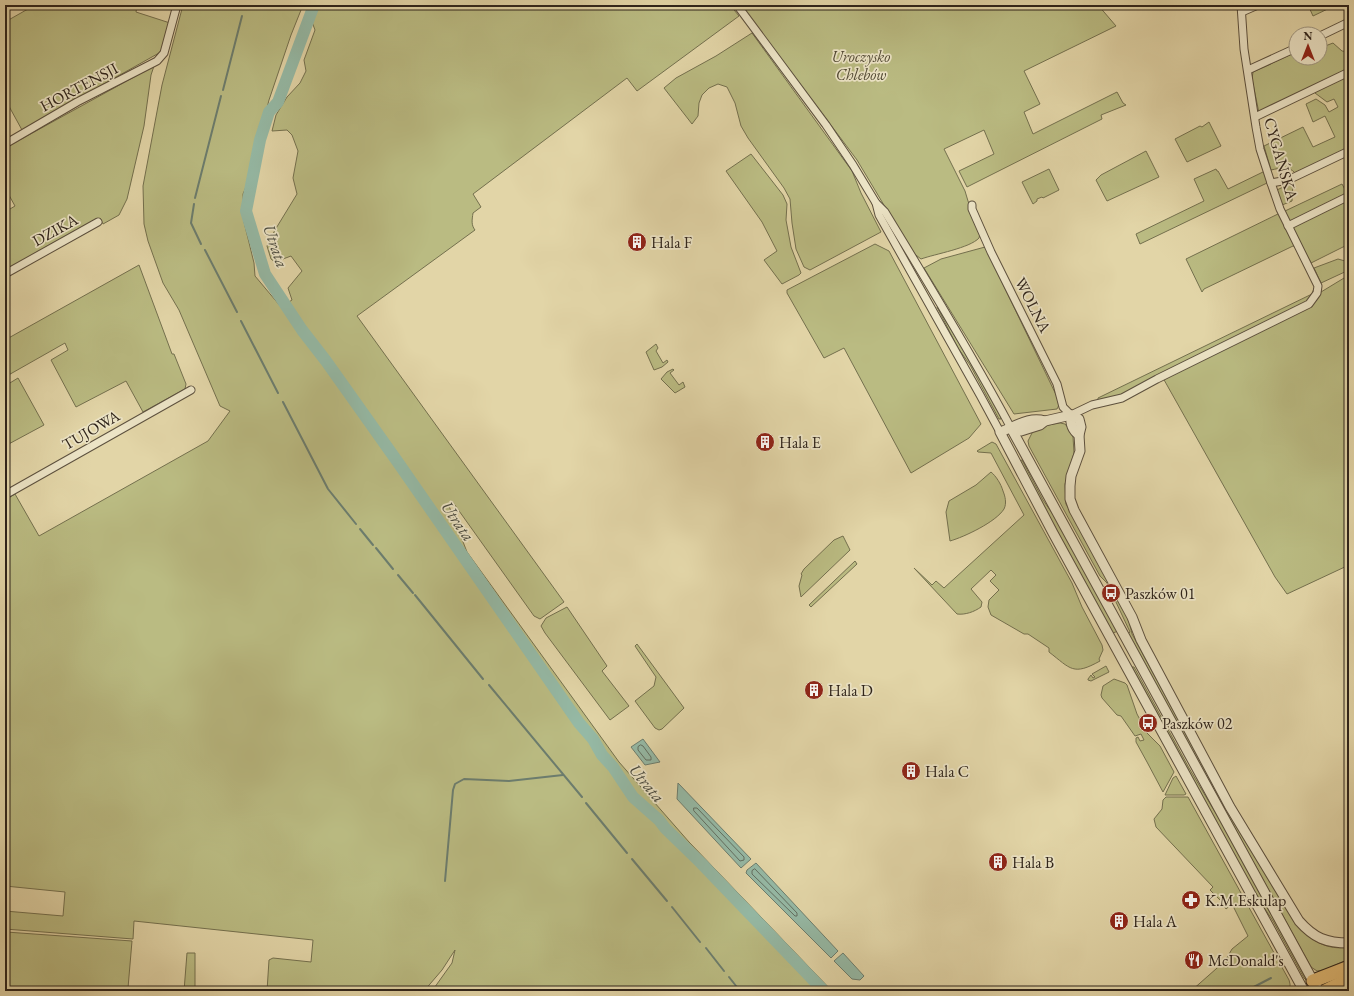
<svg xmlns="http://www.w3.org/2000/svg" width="1354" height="996" viewBox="0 0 1354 996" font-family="'EB Garamond',serif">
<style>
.green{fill:#babb82;stroke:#74704e}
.water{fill:#95b9a5;stroke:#6c7d6e}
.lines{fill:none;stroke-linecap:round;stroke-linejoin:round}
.shore{stroke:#626e60;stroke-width:1}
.stream{stroke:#6c7d6e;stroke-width:2}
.river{stroke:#95b9a5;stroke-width:12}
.minor-casing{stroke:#5c503e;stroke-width:9}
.tertiary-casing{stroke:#5c503e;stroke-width:11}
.secondary-casing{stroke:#2f241b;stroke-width:12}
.motorway-casing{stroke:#2f241b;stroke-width:15}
.minor{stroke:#ece4c6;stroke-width:7}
.tertiary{stroke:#ece4c6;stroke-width:9}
.secondary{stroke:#ece4c6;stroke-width:10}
.motorway{stroke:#e1ba74;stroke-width:13}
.labels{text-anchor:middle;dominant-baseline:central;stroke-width:3.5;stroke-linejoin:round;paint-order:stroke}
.park-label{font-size:16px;font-style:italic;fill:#524a35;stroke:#ece4c6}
.street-label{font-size:16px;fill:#2f241b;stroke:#ece4c6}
.poi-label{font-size:16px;fill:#2f241b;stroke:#ece4c6;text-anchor:start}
.water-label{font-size:17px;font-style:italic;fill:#48493e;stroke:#ece4c6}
</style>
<rect width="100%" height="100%" fill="#e2d5a7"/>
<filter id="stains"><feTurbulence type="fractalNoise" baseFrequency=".005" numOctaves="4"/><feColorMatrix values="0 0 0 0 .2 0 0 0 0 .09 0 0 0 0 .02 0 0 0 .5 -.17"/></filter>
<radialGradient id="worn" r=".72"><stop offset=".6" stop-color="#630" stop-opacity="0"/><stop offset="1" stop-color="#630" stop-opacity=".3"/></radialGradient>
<g class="green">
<path d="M35,5h102l-1,7 34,11 -5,22 -6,8 -137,77 -17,-31v-77z"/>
<path d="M183,5h120l-12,30 -22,65 -21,82 -5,12 1,28 10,41 1,13 26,31 11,-7 -4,-12 14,-17 -11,-15 -16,6 -4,-3 -4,-13 8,-16 22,-36 -4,-16 5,-27 -6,-16 -5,-5 -15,1 4,-16 11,-18 13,-14 6,-12 -2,-11 11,-30 -3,-8 8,-17h410l9,11 -102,75 -10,-13 -154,116 8,13 -8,6c-1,7 -2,12 2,17l-118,86 207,286 -24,17 -6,-3 -82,-115 -2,1 -1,4 18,46 152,210 70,80 143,149h-400l20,-28 3,-13 -13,20 -18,21h-157l2,-31 4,-2 38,4 2,-22 -179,-19 -1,18 -128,-10v-18l58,5 2,-24 -60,-6v-386l10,-6 24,42 169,-95 22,-30 -10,-5 -41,-96 -16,-27 -15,-42 -4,-17 -1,-38 19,-101z"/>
<path d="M741,5h357l18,21 -92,45 16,33 -16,8 9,22 84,-42 6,11 3,2 -25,10 1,4 -135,68 -8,-16 35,-17 -10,-24 -40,19 21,42 3,10 8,21 4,12 -1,4c-9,10 -44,16 -58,21l-9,-7 -55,-92z"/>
<path d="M1308,5h28l-23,11z"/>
<path d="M752,33l100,138 9,22 20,39 -71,38 -6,-3 -8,-18 -4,-26 -2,-24 -6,-11 -36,-50 -7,-12 -6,-23 -8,-16 -9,-3 -9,4 -7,7 -3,8 -1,13 -6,8 -28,-36 12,-10 40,-22z"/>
<path d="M1333,43l9,8 7,1v18l-90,43 -7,-34 1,-7 43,-20v6h24v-10z"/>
<path d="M154,66l-3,9 -7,51 -17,73 -8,16 -16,9 -3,-6 -95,52v-58l10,-6 -10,-18v-40z"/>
<path d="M1349,74v74l-54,25c-7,-8 -14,-5 -24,-3l-7,-24 39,-19 10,20 22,-10 -10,-21 -12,6 -7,-18 10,-5 9,6 4,7 9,-5 -4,-8 -7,3 -12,-9 1,-3z"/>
<path d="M1209,122l12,24 -34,16 -12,-23 25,-13 2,1z"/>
<path d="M1146,151l13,26 -52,24 -11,-21 5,-5z"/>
<path d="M751,154l32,41 4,9 -1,16 5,27 10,26 -2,2 -17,9 -18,-24 13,-9 -15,-29 -36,-51z"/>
<path d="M1049,169l10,21 -16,8 -1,-1 -5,2v2l-4,3 -11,-22z"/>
<path d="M1216,169l1,2h1l10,18 37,-18 2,12 -127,61 -4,-10 68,-33 -10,-22z"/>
<path d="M1293,182l-1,19 -10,4 -5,-15z"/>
<path d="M1342,184l6,11 -58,28 -5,-12z"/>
<path d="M1349,198v52l-2,1 -2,-5 -34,17 -18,-35 1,-2z"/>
<path d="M1280,213l16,34 -3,-1 -89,43 -2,3 -16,-33z"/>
<path d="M875,244l14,7 92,173 -12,14 -58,35 -67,-125 -20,10 -37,-65v-3z"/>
<path d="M985,247l75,156 -3,6 -43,5 -90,-146 17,-9z"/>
<path d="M1338,259l7,2 4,9 -28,13 -7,-15z"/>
<path d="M139,265l33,89h2l12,30 -1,5 -42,23 -17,-31 -50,26 -25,-47 17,-10 -3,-7 -60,34v-37z"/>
<path d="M1349,275v290l-62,29 -12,-17 -112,-199 147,-71 11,-15z"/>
<path d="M1314,288l1,3 -7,11 -175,88 -21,8 -14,2v-2l214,-104z"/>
<path d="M937,307l38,61 25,46 1,5h-2l-29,-54 -12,-17z"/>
<path d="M656,344l2,4 -2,3 7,12 4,-3 1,2 -6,5 -8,3 -8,-18z"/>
<path d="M673,369l1,1 -4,3 9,12 4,-3 2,5 -10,6 -14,-14 6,-7z"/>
<path d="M18,378l26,47 -39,21v-60z"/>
<path d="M1060,423l5,1 4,5 4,8 1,16 -9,31 1,20 57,103 6,14 3,13 92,170 72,119c13,17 31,28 53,24v12l-25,11 -7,1 -6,-4 -183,-333 2,-2 -23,-49 -7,-7 -71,-130 -1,-5 5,-10 11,-5z"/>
<path d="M992,442l4,2 76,139 10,24 20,38 1,5 -4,9 1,2c-27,15 -29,8 -51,-9v-4l-21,-14h-4l-33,-19 -3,-8 1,-7 10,-10 -9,-9 6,-6 -5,-5 -20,19 11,13 -1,5c-7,5 -16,8 -24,7l-43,-46 18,17 4,-4 8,7 80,-73 -33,-62 -13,-1 -1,-1z"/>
<path d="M1022,460l21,40 18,26 57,105 -5,2 -94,-172z"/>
<path d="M991,472c5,4 10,12 12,19 2,5 4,12 1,18 -8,13 -40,28 -54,32l-4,-29 3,-11 27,-16z"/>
<path d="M843,536l7,14 -49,47 -2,-11 3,-11 -1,-1 3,-5 30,-29z"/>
<path d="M855,561l2,3 -46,43 -2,-2z"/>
<path d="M567,607l40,59 -5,5 27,35 -19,14 -65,-87 -4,-7 5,-8z"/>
<path d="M637,644l47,64 -22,21 -3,1 -4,-2 -20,-27 19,-15 2,-9 -21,-31z"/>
<path d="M1106,666l3,6 -18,9 -3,-1v-1l3,-4 2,3 2,-1 -3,-3z"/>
<path d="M1132,667h2l55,101 23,39 15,24 80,150 -3,-3 -31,-57 -16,-24z"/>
<path d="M1114,679l11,4 2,2 10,29 8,15 2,4 13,13 14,26 -11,20 -16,-30 -11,-20v-4l2,-1 2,4 4,-1 -3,-6 -6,2 -14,-20 -4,-1 -15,-17 -1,-3 2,-9z"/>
<path d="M1176,776l10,18 -2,1h-19l8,-17z"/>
<path d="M1166,797h22l101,183 1,4v7h-99l34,-30 7,-12 16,-13 -16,-32 -6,5 -4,-7 -12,-12 3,-3 -57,-60 -2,-8 8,-10 1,-9z"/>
<path d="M6,932l126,9 -4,47 34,3h-157z"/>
<path d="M187,953h8v38h-11z"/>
</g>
<g class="water">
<path d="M643,739l17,23 -15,3 -14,-18z"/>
<path d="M678,783l73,76 -10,9 -64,-69z"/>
<path d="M756,863l82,88 -7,7 -85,-85 1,-3z"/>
<path d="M843,953l21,23 -4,4 -8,-1 -18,-18z"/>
</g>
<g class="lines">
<g class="shore">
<path d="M641,745l2,1 8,11v3h-5l-8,-10v-3z"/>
<path d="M694,808h3l47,49v3l-4,1 -46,-50z"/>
<path d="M755,869l42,44v3h-2l-43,-42v-3z"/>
</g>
<g class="stream">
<path d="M245,7v-2"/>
<path d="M223,90l19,-74"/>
<path d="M195,198l26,-102"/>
<path d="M194,204l-3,19 10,21"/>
<path d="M205,250l32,62"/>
<path d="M241,321l37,72"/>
<path d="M283,402l45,87 28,35"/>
<path d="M360,529l13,16"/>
<path d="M376,548l17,21"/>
<path d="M398,575l15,18"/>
<path d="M415,595l68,84"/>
<path d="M489,685l93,112"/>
<path d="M586,803l41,50"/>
<path d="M632,859l35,42"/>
<path d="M445,881l8,-91 2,-6 9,-5 45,2 54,-6"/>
<path d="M672,907l28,35"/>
<path d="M706,948l18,23"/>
<path d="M729,977l11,14"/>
<path d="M1246,991l25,-13"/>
</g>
<path class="river" d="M314,5l-36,97 -9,10 -9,28 -14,71 19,63 37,56 24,31 71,100 182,262 14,16 9,16 11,12 20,30 26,23 6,8 36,35 123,128"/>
<g class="minor-casing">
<g id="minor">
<path d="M737,5l89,120 27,40 23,38 9,9c44,72 87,143 126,216"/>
<path d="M1242,12l16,-7"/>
<path d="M1320,36l29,-14"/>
<path d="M1248,70l48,-22"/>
<path d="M1255,117l94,-45"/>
<path d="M5,144l72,-42 80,-41 7,-8 13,-48"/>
<path d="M1271,183l17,-3 61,-29"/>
<path d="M876,203l3,12 101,180 20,37"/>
<path d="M972,205v4l19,43 66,132 6,23 8,8 21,-10 30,-7 35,-19 152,-75 8,-11 1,-7 -38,-77 -9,-26 -11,-34 -4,-22 -12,-78 -3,-44"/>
<path d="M1288,226l61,-30"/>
<path d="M5,274l93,-52"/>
<path d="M5,495l186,-105"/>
</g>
</g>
<g class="tertiary-casing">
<g id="tertiary">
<path d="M1071,415c-1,8 1,15 8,20"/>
<path d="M1045,421c-17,-5 -30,6 -45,11l53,101 251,458"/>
<path d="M1011,428l10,3 19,-6 5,-4 26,-6 8,4 2,8 -2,8 1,16 -9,25 -1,10v13l4,11 58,107 9,23 89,167 69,114c15,17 27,22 50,22"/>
<path d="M1011,428l302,553"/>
</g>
</g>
<g class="secondary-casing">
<path id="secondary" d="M1313,981l5,10"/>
</g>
<g class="motorway-casing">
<g id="motorway">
<path d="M1313,981l36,-14"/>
<path d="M1325,991l24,-12"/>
</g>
</g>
<use href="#minor" class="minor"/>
<use href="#tertiary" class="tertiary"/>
<use href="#secondary" class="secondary"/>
<use href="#motorway" class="motorway"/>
</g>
<defs>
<g id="building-disc" transform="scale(1)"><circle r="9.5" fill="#8f2418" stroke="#ece4c6"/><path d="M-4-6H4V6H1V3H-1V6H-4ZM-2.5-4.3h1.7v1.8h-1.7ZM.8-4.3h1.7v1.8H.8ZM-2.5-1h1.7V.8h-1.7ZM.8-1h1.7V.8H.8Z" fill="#fff"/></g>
<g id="bus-disc" transform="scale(1)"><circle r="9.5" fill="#8f2418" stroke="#ece4c6"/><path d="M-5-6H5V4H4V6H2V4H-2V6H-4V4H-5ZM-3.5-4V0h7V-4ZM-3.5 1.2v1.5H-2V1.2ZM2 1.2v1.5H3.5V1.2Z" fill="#fff"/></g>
<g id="pharmacy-disc" transform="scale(1)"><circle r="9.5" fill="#8f2418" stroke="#ece4c6"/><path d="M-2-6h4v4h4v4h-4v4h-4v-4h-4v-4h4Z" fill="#fff"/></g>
<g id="restaurant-disc" transform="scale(1)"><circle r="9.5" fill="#8f2418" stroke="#ece4c6"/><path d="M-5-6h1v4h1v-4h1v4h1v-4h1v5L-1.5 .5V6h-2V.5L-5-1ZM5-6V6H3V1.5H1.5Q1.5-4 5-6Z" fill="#fff"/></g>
</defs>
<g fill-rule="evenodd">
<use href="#building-disc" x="637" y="242"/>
<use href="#building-disc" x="765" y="442"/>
<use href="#bus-disc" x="1111" y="593"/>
<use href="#building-disc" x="814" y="690"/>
<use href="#bus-disc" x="1148" y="723"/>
<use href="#building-disc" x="911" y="771"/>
<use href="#building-disc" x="998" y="862"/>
<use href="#pharmacy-disc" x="1191" y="900"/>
<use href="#building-disc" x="1119" y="921"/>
<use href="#restaurant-disc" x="1194" y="960"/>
</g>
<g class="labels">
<g class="park-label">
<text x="861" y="56">Uroczysko<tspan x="861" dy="18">Chlebów</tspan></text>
</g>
<g class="street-label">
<text transform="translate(79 87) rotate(-28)">HORTENSJI</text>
<text transform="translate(1281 159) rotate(74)">CYGAŃSKA</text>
<text transform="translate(55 230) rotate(-29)">DZIKA</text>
<text transform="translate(1033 305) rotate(63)">WOLNA</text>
<text transform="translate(91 430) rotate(-30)">TUJOWA</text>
</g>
<g class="poi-label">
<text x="651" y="242">Hala F</text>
<text x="779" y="442">Hala E</text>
<text x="1125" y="593">Paszków 01</text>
<text x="828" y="690">Hala D</text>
<text x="1162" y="723">Paszków 02</text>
<text x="925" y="771">Hala C</text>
<text x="1012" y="862">Hala B</text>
<text x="1205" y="900">K.M.Eskulap</text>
<text x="1133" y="921">Hala A</text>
<text x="1208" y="960">McDonald's</text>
</g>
<g class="water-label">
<text transform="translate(276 246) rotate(71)">Utrata</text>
<text transform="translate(458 521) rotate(55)">Utrata</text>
<text transform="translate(647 783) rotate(50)">Utrata</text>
</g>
</g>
<rect width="1354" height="996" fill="none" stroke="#e2d5a7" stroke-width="20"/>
<rect x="6" y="6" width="1342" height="984" fill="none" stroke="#2f241b" stroke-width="2"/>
<rect x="10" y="10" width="1334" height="976" fill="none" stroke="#2f241b"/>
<g transform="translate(1308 46)"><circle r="19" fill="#ece4c6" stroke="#a09782"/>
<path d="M0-3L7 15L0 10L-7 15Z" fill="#8f2418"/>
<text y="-6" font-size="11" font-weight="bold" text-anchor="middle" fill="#2f241b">N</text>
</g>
<rect width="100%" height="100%" filter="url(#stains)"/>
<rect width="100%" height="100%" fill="url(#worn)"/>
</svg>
